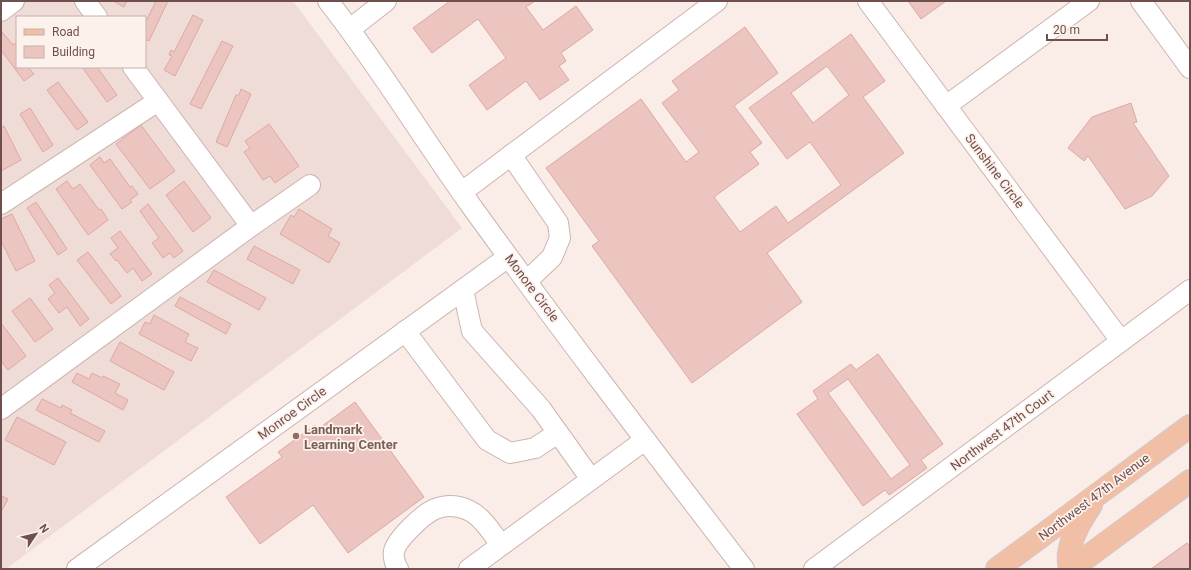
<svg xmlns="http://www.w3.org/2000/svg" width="1191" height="570" viewBox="0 0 1191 570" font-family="Roboto,sans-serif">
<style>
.residential{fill:#f0dcd6;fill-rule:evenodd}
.building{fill:#ecc5c1;stroke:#dda8a3;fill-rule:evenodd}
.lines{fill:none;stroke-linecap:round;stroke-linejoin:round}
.minor-casing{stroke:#ccb4b1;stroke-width:22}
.major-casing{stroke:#d4caca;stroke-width:24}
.minor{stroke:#fff;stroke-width:20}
.major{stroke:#f1bea6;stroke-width:22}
.education-dot{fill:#8d6e63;stroke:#fdf1ec;stroke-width:1.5}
.labels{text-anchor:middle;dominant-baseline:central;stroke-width:3.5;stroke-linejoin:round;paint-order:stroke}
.street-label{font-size:13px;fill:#70504e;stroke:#fdf1ec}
.education-label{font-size:13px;font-weight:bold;fill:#785e54;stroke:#fdf1ec;text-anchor:start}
</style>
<rect width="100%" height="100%" fill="#faece6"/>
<path class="residential" d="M1,1h292l169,227 -456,341h-5zM17,17h128v50h-128z"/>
<g class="building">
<path d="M113,1h14l-3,6z"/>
<path d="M156,1h12l-19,40 -4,-2v-16z"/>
<path d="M450,1h85l-9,6 17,23 33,-24 17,24 -32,23 5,8 -7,5 10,14 -29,20 -14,-19 -39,29 -18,-25 37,-27 -28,-39 -46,34 -19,-25z"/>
<path d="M908,1h38l-25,18z"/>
<path d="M193,15l10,5 -28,56 -11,-6 8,-14 -3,-1 2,-5 3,2z"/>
<path d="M745,27l33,46 -44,33 28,37 -12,9 9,12 -45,33 26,35 36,-26 12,17 53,-38 -31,-43 -23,17 -38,-51 102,-74 34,47 -22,16 41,56 -137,100 35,49 -110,81 -100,-137 7,-5 -53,-73 95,-69 45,63 13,-10 -37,-49 17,-13 -7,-9zM827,66l22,29 -36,28 -22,-30z"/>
<path d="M1,32h1l11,13 3,-2 1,2v22h11l6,7 -10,7 -23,-31z"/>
<path d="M222,41l11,5 -32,63 -11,-5z"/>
<path d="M82,67h15l20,28 -10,7z"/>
<path d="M58,82l30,40 -11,8 -30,-40z"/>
<path d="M241,89l10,5 -24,53 -11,-5 20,-47h3z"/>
<path d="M1131,103l6,19 -4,1 36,53 -17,20 -27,13 -37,-53 -4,5 -16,-13 24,-31z"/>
<path d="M30,108l23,37 -10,7 -23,-38z"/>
<path d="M269,124l30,42 -24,17 -5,-7 -7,4 -19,-28 6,-4 -5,-7z"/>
<path d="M141,125l34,46 -25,18 -34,-45z"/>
<path d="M4,126l17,34 -20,11v-43z"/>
<path d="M100,157l4,6 6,-4 20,28 2,-1 6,8 -8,6 2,2 -10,7 -32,-44z"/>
<path d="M67,181l6,8 7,-5 19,26 2,-1 7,11 -20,15 -32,-46z"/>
<path d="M184,181l27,37 -18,14 -27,-37z"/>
<path d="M36,202l31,47 -9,6 -31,-47z"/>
<path d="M148,204l35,47 -9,7 -4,-5 -7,5 -11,-15 7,-5 -19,-27z"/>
<path d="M299,209l33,20 -4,7 12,7 -11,20 -49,-29 11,-19 3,2z"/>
<path d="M12,214l23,47 -19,10 -15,-30v-22z"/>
<path d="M120,231l32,43 -10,7 -9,-13 -6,5 -10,-13 -1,1 -6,-7 8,-6 -7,-10z"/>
<path d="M254,246l46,24 -7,14 -46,-25z"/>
<path d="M88,252l33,44 -10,8 -34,-44z"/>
<path d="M214,270l52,28 -7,12 -52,-28z"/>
<path d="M58,278l31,41 -9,7 -13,-19 -8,6 -11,-14 7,-6 -6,-8z"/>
<path d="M180,297l51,27 -5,10 -51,-28z"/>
<path d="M30,298l23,31 -18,13 -23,-31z"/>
<path d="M154,315l35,19 -4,8 13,6 -7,13 -52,-27 6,-12 5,2z"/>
<path d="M1,323l25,33 -18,14 -7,-9z"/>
<path d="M120,342l54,30 -10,18 -54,-29z"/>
<path d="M878,354l65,90 -22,16 6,8 -38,27 -4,-5 -22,16 -66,-92 21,-15 -5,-8 38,-27 5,6zM848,379l62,86 -19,14 -63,-86z"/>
<path d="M77,373l12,6 3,-6 10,5 1,-2 17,8 -5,9 13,7 -5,10 -51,-28z"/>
<path d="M42,399l19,9 1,-3 10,5 -2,3 35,18 -6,11 -63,-32z"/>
<path d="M355,402l69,95 -76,56 -35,-48 -53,39 -34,-47 56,-40 -4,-5 37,-27 3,4z"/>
<path d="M17,417l49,25 -12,23 -49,-25z"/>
<path d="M1,496l7,3 -7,13z"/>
<path d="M1187,543l2,2 1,-1v25h-39z"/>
</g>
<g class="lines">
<g class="minor-casing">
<g id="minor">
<path d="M85,1l12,16"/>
<path d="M328,1c52,66 95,138 144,206 88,122 180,242 272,362"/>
<path d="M868,1l253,340"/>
<path d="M1141,1l49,67"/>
<path d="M1,11l13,-10"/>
<path d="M350,29l36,-28"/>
<path d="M133,67l118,159"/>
<path d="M946,106l143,-105"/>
<path d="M511,155l47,68 2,15 -8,19 -25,24"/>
<path d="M462,192l255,-191"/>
<path d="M1,204l157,-103"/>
<path d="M463,290l9,41 69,78 50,70"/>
<path d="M405,331l82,109 23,13 25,-5 23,-15"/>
<path d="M1,409l250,-183 59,-41"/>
<path d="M77,569l431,-312"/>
<path d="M398,569c-3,-4 -5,-13 -4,-18 3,-12 29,-37 41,-42 10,-4 22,-4 33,1 14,6 24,23 33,35"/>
<path d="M469,569l176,-129"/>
<path d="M814,569l376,-279"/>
</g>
</g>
<g class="major-casing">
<g id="major">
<path d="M997,569l193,-143"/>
<path d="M1070,569c-1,-5 -2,-11 -1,-16 3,-18 12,-33 22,-48"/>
<path d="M1071,569l119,-88"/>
</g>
</g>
<use href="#minor" class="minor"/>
<use href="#major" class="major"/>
</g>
<circle class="education-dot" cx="296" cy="436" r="4"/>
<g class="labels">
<g class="street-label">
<text transform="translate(995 171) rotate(53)">Sunshine Circle</text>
<text transform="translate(532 288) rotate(53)">Monore Circle</text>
<text transform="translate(292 413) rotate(-36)">Monroe Circle</text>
<text transform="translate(1002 430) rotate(-37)">Northwest 47th Court</text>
<text transform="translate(1094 497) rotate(-37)">Northwest 47th Avenue</text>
</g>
<g class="education-label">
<text x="304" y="429">Landmark<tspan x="304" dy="15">Learning Center</tspan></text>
</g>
</g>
<rect width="1191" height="570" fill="none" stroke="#70504e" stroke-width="4"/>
<rect x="16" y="16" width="130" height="52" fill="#fdf1ec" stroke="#c5b1ad"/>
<rect x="24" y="29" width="20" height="6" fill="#f1bea6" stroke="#c5b1ad"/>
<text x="52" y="36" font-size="12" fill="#70504e">Road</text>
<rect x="24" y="46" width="20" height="12" fill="#ecc5c1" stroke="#c5b1ad"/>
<text x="52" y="56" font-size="12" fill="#70504e">Building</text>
<g transform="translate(36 534) rotate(55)" stroke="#fdf1ec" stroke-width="3" paint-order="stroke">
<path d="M0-3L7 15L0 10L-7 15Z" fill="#70504e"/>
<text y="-6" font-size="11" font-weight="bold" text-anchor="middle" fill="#70504e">N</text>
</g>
<path d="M1047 34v6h60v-6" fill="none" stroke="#70504e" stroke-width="2"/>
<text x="1053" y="34" font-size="12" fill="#70504e" stroke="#fdf1ec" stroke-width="3" paint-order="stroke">20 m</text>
</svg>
